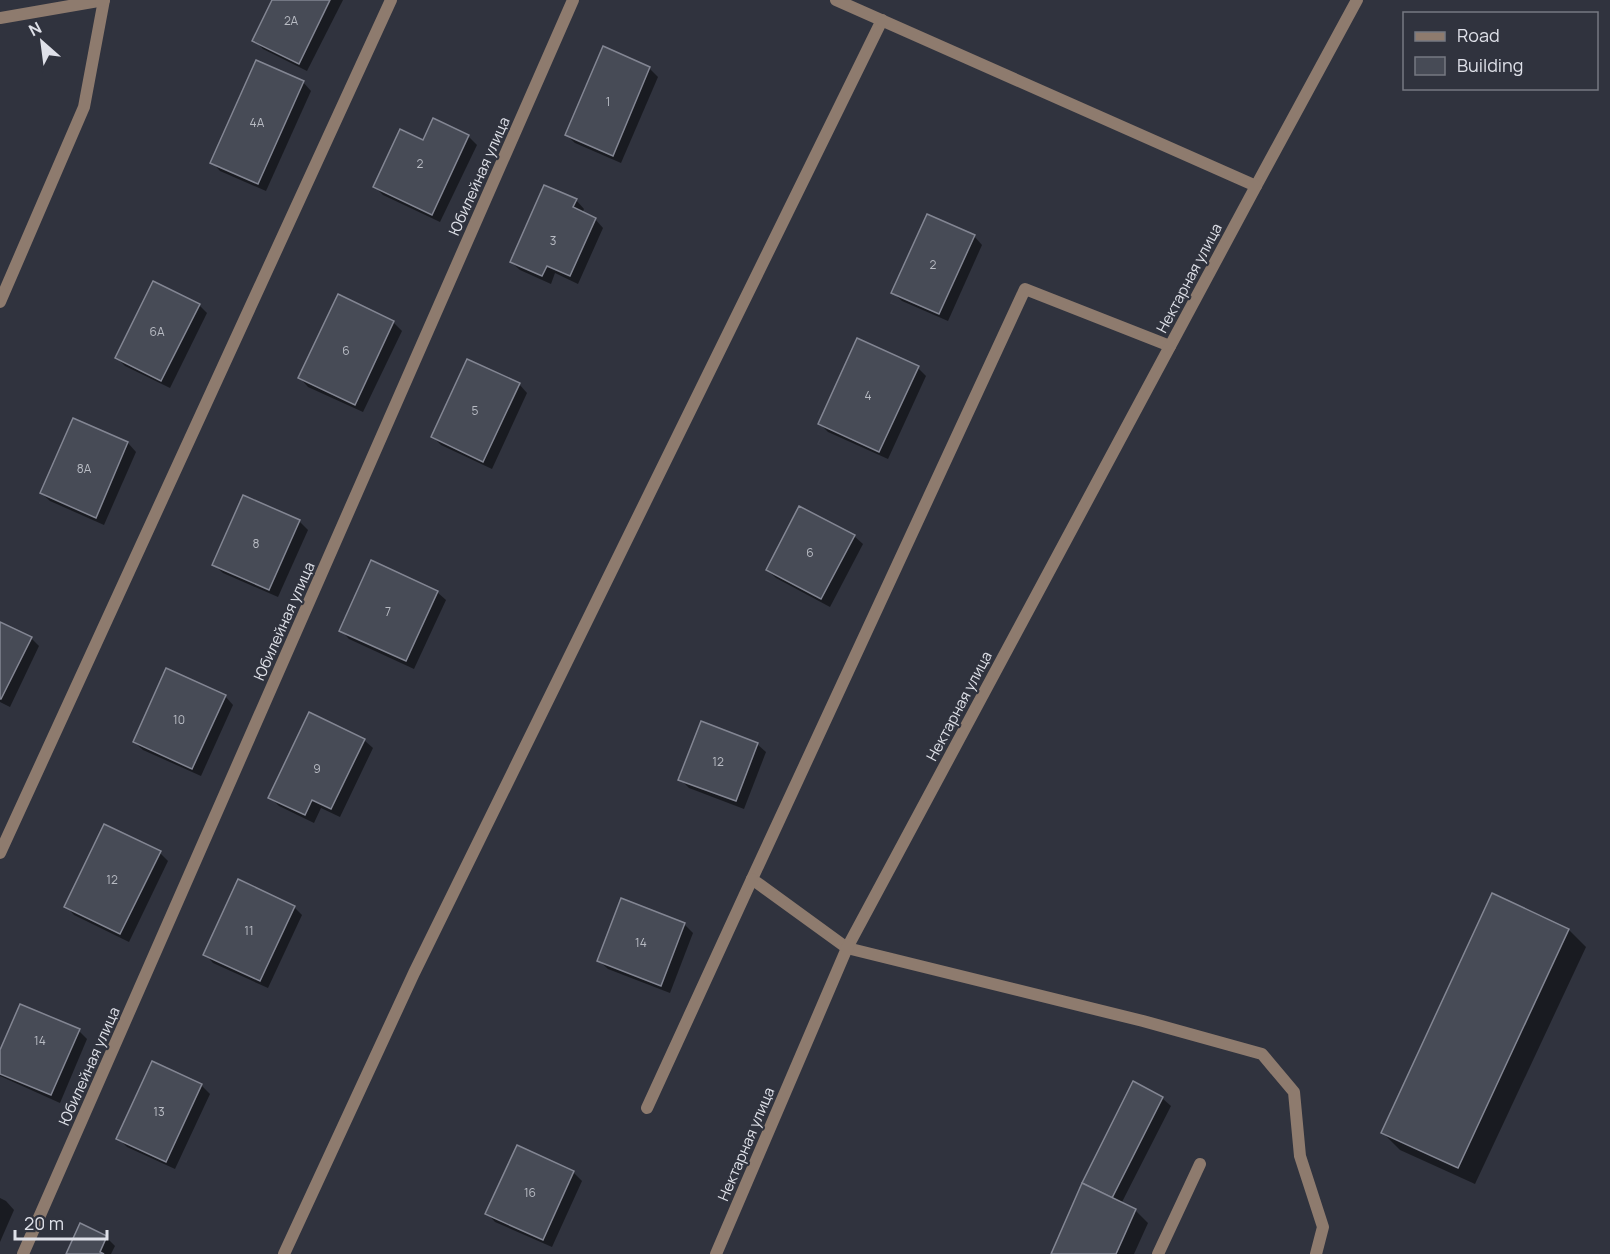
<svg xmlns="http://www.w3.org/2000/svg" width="1610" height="1254" viewBox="0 0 1610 1254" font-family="Manrope,sans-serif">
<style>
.shadow{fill:#0007}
.building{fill:#474b56;stroke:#838693;stroke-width:1.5}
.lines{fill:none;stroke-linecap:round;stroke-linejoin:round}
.service{stroke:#8e7b6e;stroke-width:12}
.minor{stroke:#8e7b6e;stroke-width:12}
.labels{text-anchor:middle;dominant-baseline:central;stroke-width:4.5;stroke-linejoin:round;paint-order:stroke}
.number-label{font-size:12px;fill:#b9bcc4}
.street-label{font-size:15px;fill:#dfe1e9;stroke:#30333e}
</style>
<rect width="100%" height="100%" fill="#30333e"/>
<g class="shadow">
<path d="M274,0h69l-36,71 -44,-22 -9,-9z"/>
<path d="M649,68l9,9 -37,86 -46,-20 -9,-8z"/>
<path d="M303,82l8,9 -45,100 -46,-20 -8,-9z"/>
<path d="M468,136l9,9 -37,77 -57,-27 -8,-8 49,-45z"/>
<path d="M576,200l8,9 -2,4 13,6 8,9 -25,56 -23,-11 -4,11 -31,-14 -9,-8z"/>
<path d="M974,236l8,9 -34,76 -46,-20 -9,-8z"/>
<path d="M199,305l8,8 -37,75 -45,-22 -8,-8z"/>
<path d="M393,322l9,9 -39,81 -55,-25 -8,-9z"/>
<path d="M918,368l8,8 -38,83 -60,-27 -9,-9z"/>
<path d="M519,384l8,9 -35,76 -51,-24 -8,-8z"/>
<path d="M73,420l55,23 8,9 -32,73 -54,-24 -9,-8z"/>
<path d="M299,521l9,9 -30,67 -55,-24 -9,-8z"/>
<path d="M854,536l9,8 -33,63 -54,-29 -9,-8z"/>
<path d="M437,592l9,8 -32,69 -65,-30 -8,-9z"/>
<path d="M0,623l31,15 8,8 -29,61 -10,-5z"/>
<path d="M225,696l8,9 -32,71 -58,-26 -9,-8z"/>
<path d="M364,740l9,8 -33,69 -19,-9 -7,15 -35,-17 -9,-9z"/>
<path d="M757,744l9,8 -22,57 -55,-21 -9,-9z"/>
<path d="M160,853l8,8 -39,81 -55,-27 -8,-9z"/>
<path d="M1493,895l76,35 17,17 -111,237 -75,-34 -17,-17z"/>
<path d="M294,907l8,8 -34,73 -55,-25 -8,-9z"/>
<path d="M684,924l9,9 -23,60 -62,-24 -9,-8z"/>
<path d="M79,1031l8,8 -27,64 -60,-27v-22z"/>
<path d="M201,1085l9,9 -35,75 -48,-22 -9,-9z"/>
<path d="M1162,1098l9,8 -50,98 14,6 13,13 -14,31h-82z"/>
<path d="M517,1147l56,25 9,9 -30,66 -57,-25 -8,-9z"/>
<path d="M0,1198l6,3 8,9 -14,32z"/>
<path d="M106,1237l9,9 -4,8h-43z"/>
</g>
<g class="building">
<path d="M272,0h58l-31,64 -47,-23z"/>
<path d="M603,46l47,21 -37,89 -48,-21z"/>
<path d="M256,60l48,21 -46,103 -48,-21z"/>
<path d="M433,118l36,17 -37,80 -59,-28 27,-58 23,11z"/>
<path d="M544,185l33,14 -4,8 23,11 -26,58 -23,-10 -5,10 -32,-14z"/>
<path d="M927,214l48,21 -36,79 -48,-21z"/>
<path d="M153,281l47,23 -39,77 -46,-23z"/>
<path d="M338,294l56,27 -39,84 -57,-27z"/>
<path d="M857,338l62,28 -40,86 -61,-28z"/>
<path d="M467,359l53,24 -37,79 -52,-25z"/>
<path d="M73,418l55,24 -32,76 -56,-25z"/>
<path d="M243,495l57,25 -31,70 -57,-25z"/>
<path d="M799,506l56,29 -34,64 -55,-29z"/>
<path d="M371,560l67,31 -32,70 -67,-30z"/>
<path d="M0,622l32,15 -31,62h-1z"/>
<path d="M166,668l60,27 -34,74 -59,-27z"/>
<path d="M309,712l56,27 -34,70 -19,-9 -7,15 -37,-17z"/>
<path d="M701,721l57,22 -22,58 -58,-21z"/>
<path d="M104,824l57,27 -41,83 -56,-27z"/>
<path d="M238,879l57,27 -35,75 -57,-26z"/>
<path d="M1492,893l77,36 -111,239 -77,-35z"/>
<path d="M621,898l64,25 -24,63 -64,-25z"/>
<path d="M20,1004l60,25 -29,66 -51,-21v-24z"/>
<path d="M152,1061l50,23 -36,78 -50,-23z"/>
<path d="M1133,1081l30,16 -51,101 -30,-15z"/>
<path d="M517,1145l57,26 -31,69 -58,-26z"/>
<path d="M1082,1183l54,26 -20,45h-65z"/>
<path d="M80,1223l27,13 -7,16 4,2h-38z"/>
</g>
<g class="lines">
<g class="service">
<path d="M1256,186l101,-186"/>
<path d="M0,302l84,-195 20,-107"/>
<path d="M1170,346l-145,-57 -273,590 95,69 296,73 119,33 32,38 6,64 23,71 -7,27"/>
<path d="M647,1108l105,-229"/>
<path d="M284,1254l130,-281 468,-953"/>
<path d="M1158,1254l42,-90"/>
</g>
<g class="minor">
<path d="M0,18l104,-18"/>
<path d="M0,853l391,-853"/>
<path d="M23,1254l550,-1254"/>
<path d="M716,1254l131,-306 409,-762 -420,-186"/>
</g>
</g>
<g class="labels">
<g class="number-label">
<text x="291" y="20">2А</text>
<text x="608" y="101">1</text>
<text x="257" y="122">4А</text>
<text x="420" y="163">2</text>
<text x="553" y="240">3</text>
<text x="933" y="264">2</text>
<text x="157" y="331">6А</text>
<text x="346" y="350">6</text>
<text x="868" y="395">4</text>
<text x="475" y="410">5</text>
<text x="84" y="468">8А</text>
<text x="256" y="543">8</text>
<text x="810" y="552">6</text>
<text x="388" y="611">7</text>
<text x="179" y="719">10</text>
<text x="718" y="761">12</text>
<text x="317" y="768">9</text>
<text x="112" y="879">12</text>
<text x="249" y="930">11</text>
<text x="641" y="942">14</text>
<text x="40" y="1040">14</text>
<text x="159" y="1111">13</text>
<text x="530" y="1192">16</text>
</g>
<g class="street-label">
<text transform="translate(479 176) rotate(-66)">Юбилейная улица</text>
<text transform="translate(1189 278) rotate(-62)">Нектарная улица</text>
<text transform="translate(284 621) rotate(-66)">Юбилейная улица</text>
<text transform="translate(959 706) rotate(-62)">Нектарная улица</text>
<text transform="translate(89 1066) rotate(-66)">Юбилейная улица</text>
<text transform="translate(746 1144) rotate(-67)">Нектарная улица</text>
</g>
</g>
<rect x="1403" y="12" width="195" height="78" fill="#30333e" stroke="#767982" stroke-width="1.5"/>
<rect x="1415" y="32" width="30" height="9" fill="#8e7b6e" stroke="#767982" stroke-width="1.5"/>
<text x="1457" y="42" font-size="18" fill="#dfe1e9">Road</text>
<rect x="1415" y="57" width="30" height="18" fill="#474b56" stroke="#767982" stroke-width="1.5"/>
<text x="1457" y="72" font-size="18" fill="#dfe1e9">Building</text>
<g transform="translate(42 42) rotate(332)" stroke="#30333e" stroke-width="4.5" paint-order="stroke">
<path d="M0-4.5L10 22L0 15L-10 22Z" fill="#dfe1e9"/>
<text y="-9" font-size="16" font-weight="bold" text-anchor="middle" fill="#dfe1e9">N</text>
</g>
<path d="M15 1230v9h92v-9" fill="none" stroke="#dfe1e9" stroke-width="3"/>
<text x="24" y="1230" font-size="18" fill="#dfe1e9" stroke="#30333e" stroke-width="4.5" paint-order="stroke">20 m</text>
</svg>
